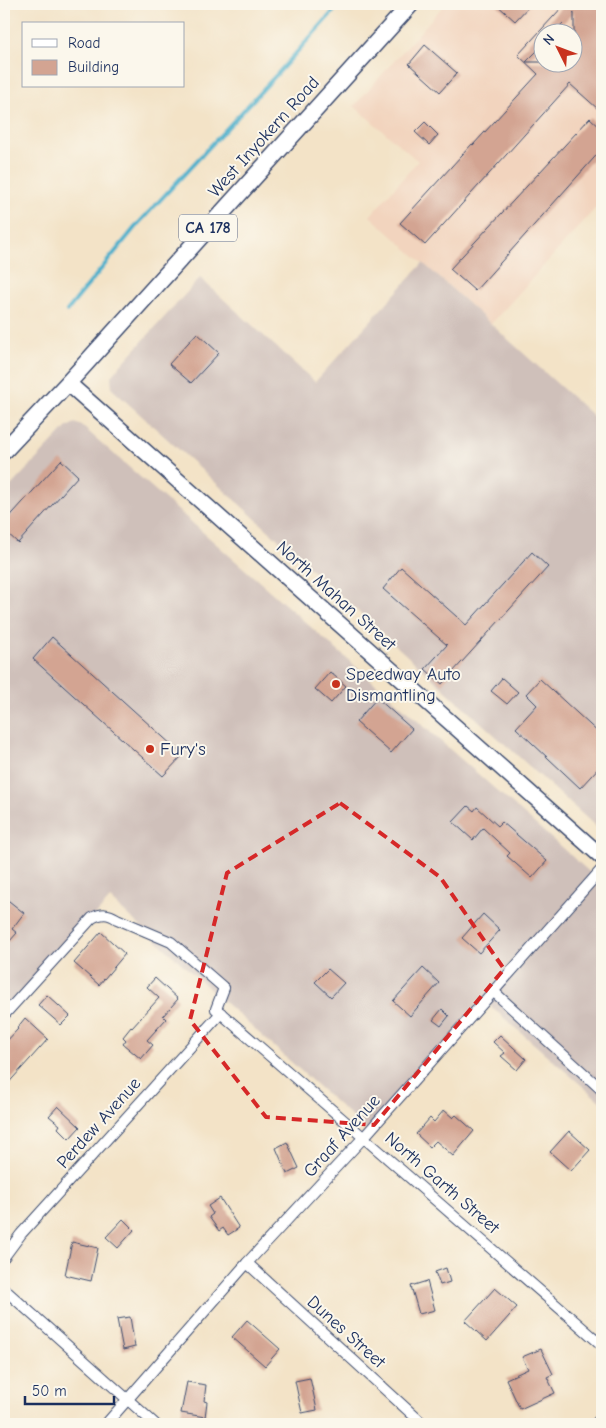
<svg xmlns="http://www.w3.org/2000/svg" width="606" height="1428" viewBox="0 0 606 1428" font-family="'Comic Neue',sans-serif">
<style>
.built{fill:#f2d4be;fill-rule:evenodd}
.industrial{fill:#cfc0ba}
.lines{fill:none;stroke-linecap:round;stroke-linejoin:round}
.stream{stroke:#4db0cc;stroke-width:4}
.building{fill:#d3a492;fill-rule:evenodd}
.street-casing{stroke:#3b4a6e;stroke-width:12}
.secondary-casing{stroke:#3b4a6e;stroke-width:18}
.primary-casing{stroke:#3b4a6e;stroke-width:19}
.street{stroke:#fff;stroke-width:10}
.secondary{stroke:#fff;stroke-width:15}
.primary{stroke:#fff;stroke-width:16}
.marked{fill:none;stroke:#d62828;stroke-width:4;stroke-dasharray:10 6;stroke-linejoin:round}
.poi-dot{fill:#c8321e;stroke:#fbf7ec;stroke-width:2}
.labels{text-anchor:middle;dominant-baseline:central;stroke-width:4;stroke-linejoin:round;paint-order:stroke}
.shield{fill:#fbf7ec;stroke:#5e6b89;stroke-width:1}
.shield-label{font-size:16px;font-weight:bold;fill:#1b2f5e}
.street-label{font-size:18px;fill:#1b2f5e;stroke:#fbf7ec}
.poi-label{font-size:18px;fill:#1b2f5e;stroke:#fbf7ec;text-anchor:start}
</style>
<rect width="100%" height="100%" fill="#fbf7ec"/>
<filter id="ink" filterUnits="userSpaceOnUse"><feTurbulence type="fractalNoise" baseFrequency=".02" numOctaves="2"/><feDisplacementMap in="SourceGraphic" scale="10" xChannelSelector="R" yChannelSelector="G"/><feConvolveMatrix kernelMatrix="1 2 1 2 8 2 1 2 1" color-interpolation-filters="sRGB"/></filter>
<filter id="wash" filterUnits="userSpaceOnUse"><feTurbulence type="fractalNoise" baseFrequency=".0096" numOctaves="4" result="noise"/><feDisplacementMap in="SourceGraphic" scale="20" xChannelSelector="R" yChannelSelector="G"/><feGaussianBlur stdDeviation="1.12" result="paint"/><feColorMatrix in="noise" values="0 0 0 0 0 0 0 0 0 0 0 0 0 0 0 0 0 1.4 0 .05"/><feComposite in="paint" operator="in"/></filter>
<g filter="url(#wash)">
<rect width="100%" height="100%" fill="#f3e3c7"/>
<path class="built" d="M445,4h157v197l-111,123 -121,-108 48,-55 -64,-55zM544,32h30v30h-30z"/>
<g class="industrial">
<path d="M423,263l179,161v408l-490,-443 -1,-13 89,-98 115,104z"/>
<path d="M75,423l7,3 520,457v220l-114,-99 -117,130 -261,-235 -106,118v-524l63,-66z"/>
</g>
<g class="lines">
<path class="stream" d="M67,311l70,-86 142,-153 61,-68"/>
</g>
<g id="blocks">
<g class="building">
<path d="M496,4h35l-16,17z"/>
<path d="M565,4h37v99l-4,6 -28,-25 -145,161 -25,-22 72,-79 1,1 65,-71 -20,-19zM574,12v50h-48l18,-18v-12h10z"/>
<path d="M425,45l32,28 -17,19 -31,-28z"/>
<path d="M590,118l12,11v20l-127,142 -25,-22z"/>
<path d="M425,122l13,13 -9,10 -14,-13z"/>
<path d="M197,333l22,20 -28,30 -22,-19z"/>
<path d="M61,460l17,16 -60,67 -14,-13v-7z"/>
<path d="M532,552l16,15 -106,117 -17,-15 22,-24 -64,-56 18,-22 65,58z"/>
<path d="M52,637l131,118 -20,21 -130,-117z"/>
<path d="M330,672l16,14 -15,17 -16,-14z"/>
<path d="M502,678l16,14 -11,12 -16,-13z"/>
<path d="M540,679l62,57v28l-22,24 -64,-60 21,-23 -11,-11z"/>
<path d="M377,698l35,31 -21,24 -35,-31z"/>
<path d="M468,806l6,5 3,-4 21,19 4,-4 45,39 -15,17 -25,-22 3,-3 -27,-25 -10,12 -20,-18z"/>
<path d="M4,897l20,16 -12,16 5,4 -8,9 -5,-3v1z"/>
<path d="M483,914l17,16 -21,23 -17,-15z"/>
<path d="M101,932l24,22 -26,31 -25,-22z"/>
<path d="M423,968l16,15 -29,33 -17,-15z"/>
<path d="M328,969l16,14 -13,14 -16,-15z"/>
<path d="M155,978l23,21 -15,17 3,3 -19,21 6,5 -12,14 -18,-15 3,-4 -3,-3 8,-10 1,1 27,-30 -12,-11z"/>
<path d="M47,995l23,21 -9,9 -23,-20z"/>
<path d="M442,1009l7,7 -8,10 -8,-6z"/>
<path d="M25,1018l23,21 -44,49v-44l14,-15 -1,-1z"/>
<path d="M500,1035l26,24 -9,11 -16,-14 4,-3 -12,-11z"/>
<path d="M58,1106l22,21 -11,12 -11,-11 2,-3 -11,-9z"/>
<path d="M444,1110l9,8 3,-3 18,16 -21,25 -17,-15 -6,6 -14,-13 14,-16 4,4z"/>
<path d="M569,1131l21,19 -19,21 -21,-19z"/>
<path d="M287,1142l12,26 -12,6 -11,-26z"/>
<path d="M220,1198l19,30 -11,7 -5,-7 -4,3 -10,-14 4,-3 -5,-8z"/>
<path d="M123,1219l11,11 -16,18 -12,-11z"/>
<path d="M72,1242l26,6 -7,33 -26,-6z"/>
<path d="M446,1268l4,14 -10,3 -5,-13z"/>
<path d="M427,1281l8,29 -16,4 -8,-28z"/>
<path d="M495,1288l22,19 -30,34 -22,-20z"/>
<path d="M130,1317l5,30 -12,3 -6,-31z"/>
<path d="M247,1320l33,29 -15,17 -33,-29z"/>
<path d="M541,1349l12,25 -6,3 8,16 -35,16 -14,-30 22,-10 -6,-12z"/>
<path d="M310,1378l7,32 -15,3 -7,-32z"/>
<path d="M187,1382l19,3 -2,16 3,1 -2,15 -24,-4z"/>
</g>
</g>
</g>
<g filter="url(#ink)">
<use href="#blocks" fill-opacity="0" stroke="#3b4a6e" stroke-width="1"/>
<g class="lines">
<g class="street-casing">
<g id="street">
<path d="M493,991l109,99"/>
<path d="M4,1015l88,-97c10,-5 16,-5 25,1l54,23 53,46 -8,21 386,336"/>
<path d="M4,1257l17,-23 200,-221"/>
<path d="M247,1263l176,161"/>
<path d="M4,1289l151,135"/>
<path d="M106,1424l141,-161 117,-126 238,-268"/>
<path d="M596,1424l6,-7"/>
</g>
</g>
<g class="secondary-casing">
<path id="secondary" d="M68,383l534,474"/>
</g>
<g class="primary-casing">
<path id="primary" d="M4,451l64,-68 343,-379"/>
</g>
<use href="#street" class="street"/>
<use href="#secondary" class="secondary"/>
<use href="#primary" class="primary"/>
</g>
</g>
<path class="marked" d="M340,803l100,74 64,92 -130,156 -108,-8 -76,-97 37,-147z"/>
<g class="poi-dot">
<circle cx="336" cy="684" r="5"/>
<circle cx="150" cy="749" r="5"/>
</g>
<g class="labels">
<rect class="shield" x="179" y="214.5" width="58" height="27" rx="4"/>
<g class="shield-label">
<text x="208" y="228">CA 178</text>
</g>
<g class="street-label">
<text transform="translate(264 137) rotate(-48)">West Inyokern Road</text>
<text transform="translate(336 596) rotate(42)">North Mahan Street</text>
<text transform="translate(99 1123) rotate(-48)">Perdew Avenue</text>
<text transform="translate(342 1136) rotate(-48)">Graaf Avenue</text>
<text transform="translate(442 1183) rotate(41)">North Garth Street</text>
<text transform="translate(346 1332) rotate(42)">Dunes Street</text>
</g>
<g class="poi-label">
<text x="346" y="674">Speedway Auto<tspan x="346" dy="21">Dismantling</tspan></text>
<text x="160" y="749">Fury's</text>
</g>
</g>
<rect width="606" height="1428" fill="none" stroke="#fbf7ec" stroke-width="20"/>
<rect x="22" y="22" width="162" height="65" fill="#fbf7ec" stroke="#a1a7b3"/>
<rect x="32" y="39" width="25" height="8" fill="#ffffff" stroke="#a1a7b3"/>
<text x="68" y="48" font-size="15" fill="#1b2f5e">Road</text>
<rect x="32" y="60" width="25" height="15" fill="#d3a492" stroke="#a1a7b3"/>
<text x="68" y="72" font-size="15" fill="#1b2f5e">Building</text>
<g transform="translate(558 48) rotate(312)"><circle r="24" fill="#fbf7ec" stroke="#a1a7b3"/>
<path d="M0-4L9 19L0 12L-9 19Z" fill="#c8321e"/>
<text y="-8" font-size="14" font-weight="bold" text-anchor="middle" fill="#1b2f5e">N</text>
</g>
<path d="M25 1396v8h89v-8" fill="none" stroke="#1b2f5e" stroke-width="2.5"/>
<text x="32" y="1396" font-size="15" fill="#1b2f5e" stroke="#fbf7ec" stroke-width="4" paint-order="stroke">50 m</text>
</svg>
